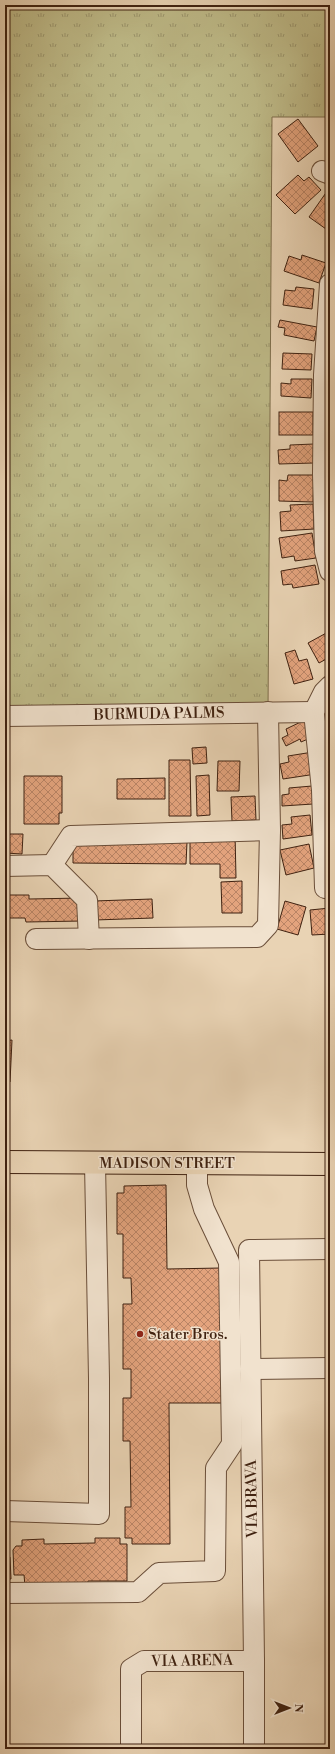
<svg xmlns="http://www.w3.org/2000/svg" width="335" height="1754" viewBox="0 0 335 1754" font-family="'Libre Bodoni',serif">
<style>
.grass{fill:url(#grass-tufts);stroke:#7e6e4c}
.building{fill:url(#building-cross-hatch);stroke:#3f2110}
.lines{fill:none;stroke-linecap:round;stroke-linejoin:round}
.minor-casing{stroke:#6a4e39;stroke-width:22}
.major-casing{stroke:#3f2110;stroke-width:24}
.minor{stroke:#f1e2ce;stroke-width:20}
.major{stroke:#e9d3b4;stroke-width:22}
.poi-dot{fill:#8f2418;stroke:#f1e2ce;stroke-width:1.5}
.labels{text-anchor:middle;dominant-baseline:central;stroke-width:3;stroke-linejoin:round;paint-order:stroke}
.street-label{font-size:15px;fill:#3f2110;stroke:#f1e2ce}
.poi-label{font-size:15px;fill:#3f2110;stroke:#f1e2ce;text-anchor:start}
</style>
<defs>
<pattern id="grass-tufts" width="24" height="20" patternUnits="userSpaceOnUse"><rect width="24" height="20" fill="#beba88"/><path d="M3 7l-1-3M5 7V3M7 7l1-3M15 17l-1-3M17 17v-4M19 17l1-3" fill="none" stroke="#9c976e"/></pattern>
<pattern id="building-cross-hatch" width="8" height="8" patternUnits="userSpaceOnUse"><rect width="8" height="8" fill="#e3a37d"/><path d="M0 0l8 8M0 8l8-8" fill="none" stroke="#b98465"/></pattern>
</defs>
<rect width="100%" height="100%" fill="#e9d3b4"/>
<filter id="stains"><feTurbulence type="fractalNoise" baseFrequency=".005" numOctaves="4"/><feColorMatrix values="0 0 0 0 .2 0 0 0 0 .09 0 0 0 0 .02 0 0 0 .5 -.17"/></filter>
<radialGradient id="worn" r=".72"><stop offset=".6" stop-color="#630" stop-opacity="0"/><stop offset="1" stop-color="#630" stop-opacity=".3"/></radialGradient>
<path class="grass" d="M5,5h325v112h-58l-4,595 -263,4z"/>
<g class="building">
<path d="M298,119l20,27 -20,16 -20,-28z"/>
<path d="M298,175l6,6 5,-4 12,13 -26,24 -19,-19z"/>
<path d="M330,187v36l-4,6 -17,-12z"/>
<path d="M302,255l24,8 -7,20 -35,-12 5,-15 12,4z"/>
<path d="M296,287l18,2 -2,20 -29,-4 2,-15 10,1z"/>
<path d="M280,320l37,7 -3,14 -30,-6 1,-7 -7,-1z"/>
<path d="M283,353l29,1 -1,16 -29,-1z"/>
<path d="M291,379h21l-1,19 -30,-2v-13l10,1z"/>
<rect x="279" y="412" width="34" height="23"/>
<path d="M314,444v19l-35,1 -1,-14 12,-1v-4z"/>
<path d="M288,475h26l-1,27 -34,-1v-21l8,1z"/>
<path d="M313,504l1,25 -33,2 -1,-19 11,-1 -1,-6z"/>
<path d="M312,533l4,25 -21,3 -1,-5 -12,2 -3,-20z"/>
<path d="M315,565l4,19 -26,4 -1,-4 -9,1 -2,-14z"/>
<path d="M330,631v26l-11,6 -11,-20z"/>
<path d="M295,650l4,11 8,-2 6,20 -19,5 -9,-31z"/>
<path d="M307,719l8,17 -14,6 -1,-3 -14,7 -4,-8 6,-3 -2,-6z"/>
<path d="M206,747l1,16 -14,1 -1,-16z"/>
<path d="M313,752l3,22 -33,5 -3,-15 9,-2 -1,-6z"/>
<path d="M169,760h21l1,56h-22z"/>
<path d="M218,761h22l-1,30h-22z"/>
<path d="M209,775l1,40 -13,1 -1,-40z"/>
<path d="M24,776h38v37h-3v11h-35z"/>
<path d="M165,778v21h-48v-20z"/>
<path d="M312,786l1,18 -31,2v-11l7,-1v-6z"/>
<path d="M255,796l1,24 -24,1 -1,-24z"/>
<path d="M310,815l2,20 -29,4 -1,-14 10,-1 -1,-7z"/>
<path d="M235,833l1,45h-16v-14h-30v-25z"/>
<path d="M5,834h18l-1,20 -17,-1z"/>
<path d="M73,840l114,2 -1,22 -113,-1z"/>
<path d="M309,844l5,24 -28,7 -6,-25z"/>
<path d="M242,881v32h-20l-1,-31z"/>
<path d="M5,895h24v4l53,-1v23l-56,1 -1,-4h-20z"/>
<path d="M152,899l1,19 -58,2 -1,-19z"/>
<path d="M285,901l21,6 -8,28 -21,-6z"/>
<path d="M330,908v26l-18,1 -2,-25z"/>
<path d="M12,1040l-2,42h-5v-41z"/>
<path d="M166,1185l1,84 54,-1 1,135h-53l1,141h-38v-6h-7v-31h6l-1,-66h-7v-43h8v-29h-8v-65h9l-1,-26h-8v-44h-6v-41h7v-7z"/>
<path d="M95,1538h25v6h7v37h-39v4l-63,1 -1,-11h-10l-1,-25 3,-4h6v-6l22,-1v5l51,-1z"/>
<path d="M5,1557h5l1,22h-6z"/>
</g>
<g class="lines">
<g class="minor-casing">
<g id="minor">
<path d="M322,171l8,3"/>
<path d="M330,284l-6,91 -1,99 2,77 5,20"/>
<path d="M330,686l-6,6 -10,20 8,78 3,98 5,1"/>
<path d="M5,716l309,-4"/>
<path d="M52,865l19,-29 199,-6"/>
<path d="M5,866l47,-1 35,35 2,39"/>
<path d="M36,939l221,-2 11,-12 2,-95 -2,-118"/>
<path d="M250,1369l80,-1"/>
<path d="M5,1511l94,3v-136l-4,-215"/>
<path d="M5,1593l133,-1 21,-19 56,-2 1,-103 16,-24 -3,-182 -25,-53 -7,-24v-22"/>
<path d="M131,1749v-80l13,-8h110"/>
<path d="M254,1749v-88l-5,-411 81,-1"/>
</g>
</g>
<g class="major-casing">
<path id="major" d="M5,1162l325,2"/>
</g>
<use href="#minor" class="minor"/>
<use href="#major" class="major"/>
</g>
<circle class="poi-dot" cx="140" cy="1334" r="4"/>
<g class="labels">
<g class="street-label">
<text transform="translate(159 714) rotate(-1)">BURMUDA PALMS</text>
<text x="167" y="1163">MADISON STREET</text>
<text transform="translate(252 1499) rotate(-91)">VIA BRAVA</text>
<text transform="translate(192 1661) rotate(-1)">VIA ARENA</text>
</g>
<g class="poi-label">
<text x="148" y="1334">Stater Bros.</text>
</g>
</g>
<rect width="335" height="1754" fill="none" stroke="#e9d3b4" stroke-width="20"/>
<rect x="6" y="6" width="323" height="1742" fill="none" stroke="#3f2110" stroke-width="2"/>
<rect x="10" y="10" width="315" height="1734" fill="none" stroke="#3f2110"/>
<g transform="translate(289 1708) rotate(90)" stroke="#f1e2ce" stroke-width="3" paint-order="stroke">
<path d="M0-3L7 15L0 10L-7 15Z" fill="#3f2110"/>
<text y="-6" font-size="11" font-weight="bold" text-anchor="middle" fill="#3f2110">N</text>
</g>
<rect width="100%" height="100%" filter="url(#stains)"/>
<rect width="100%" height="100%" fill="url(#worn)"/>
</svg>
